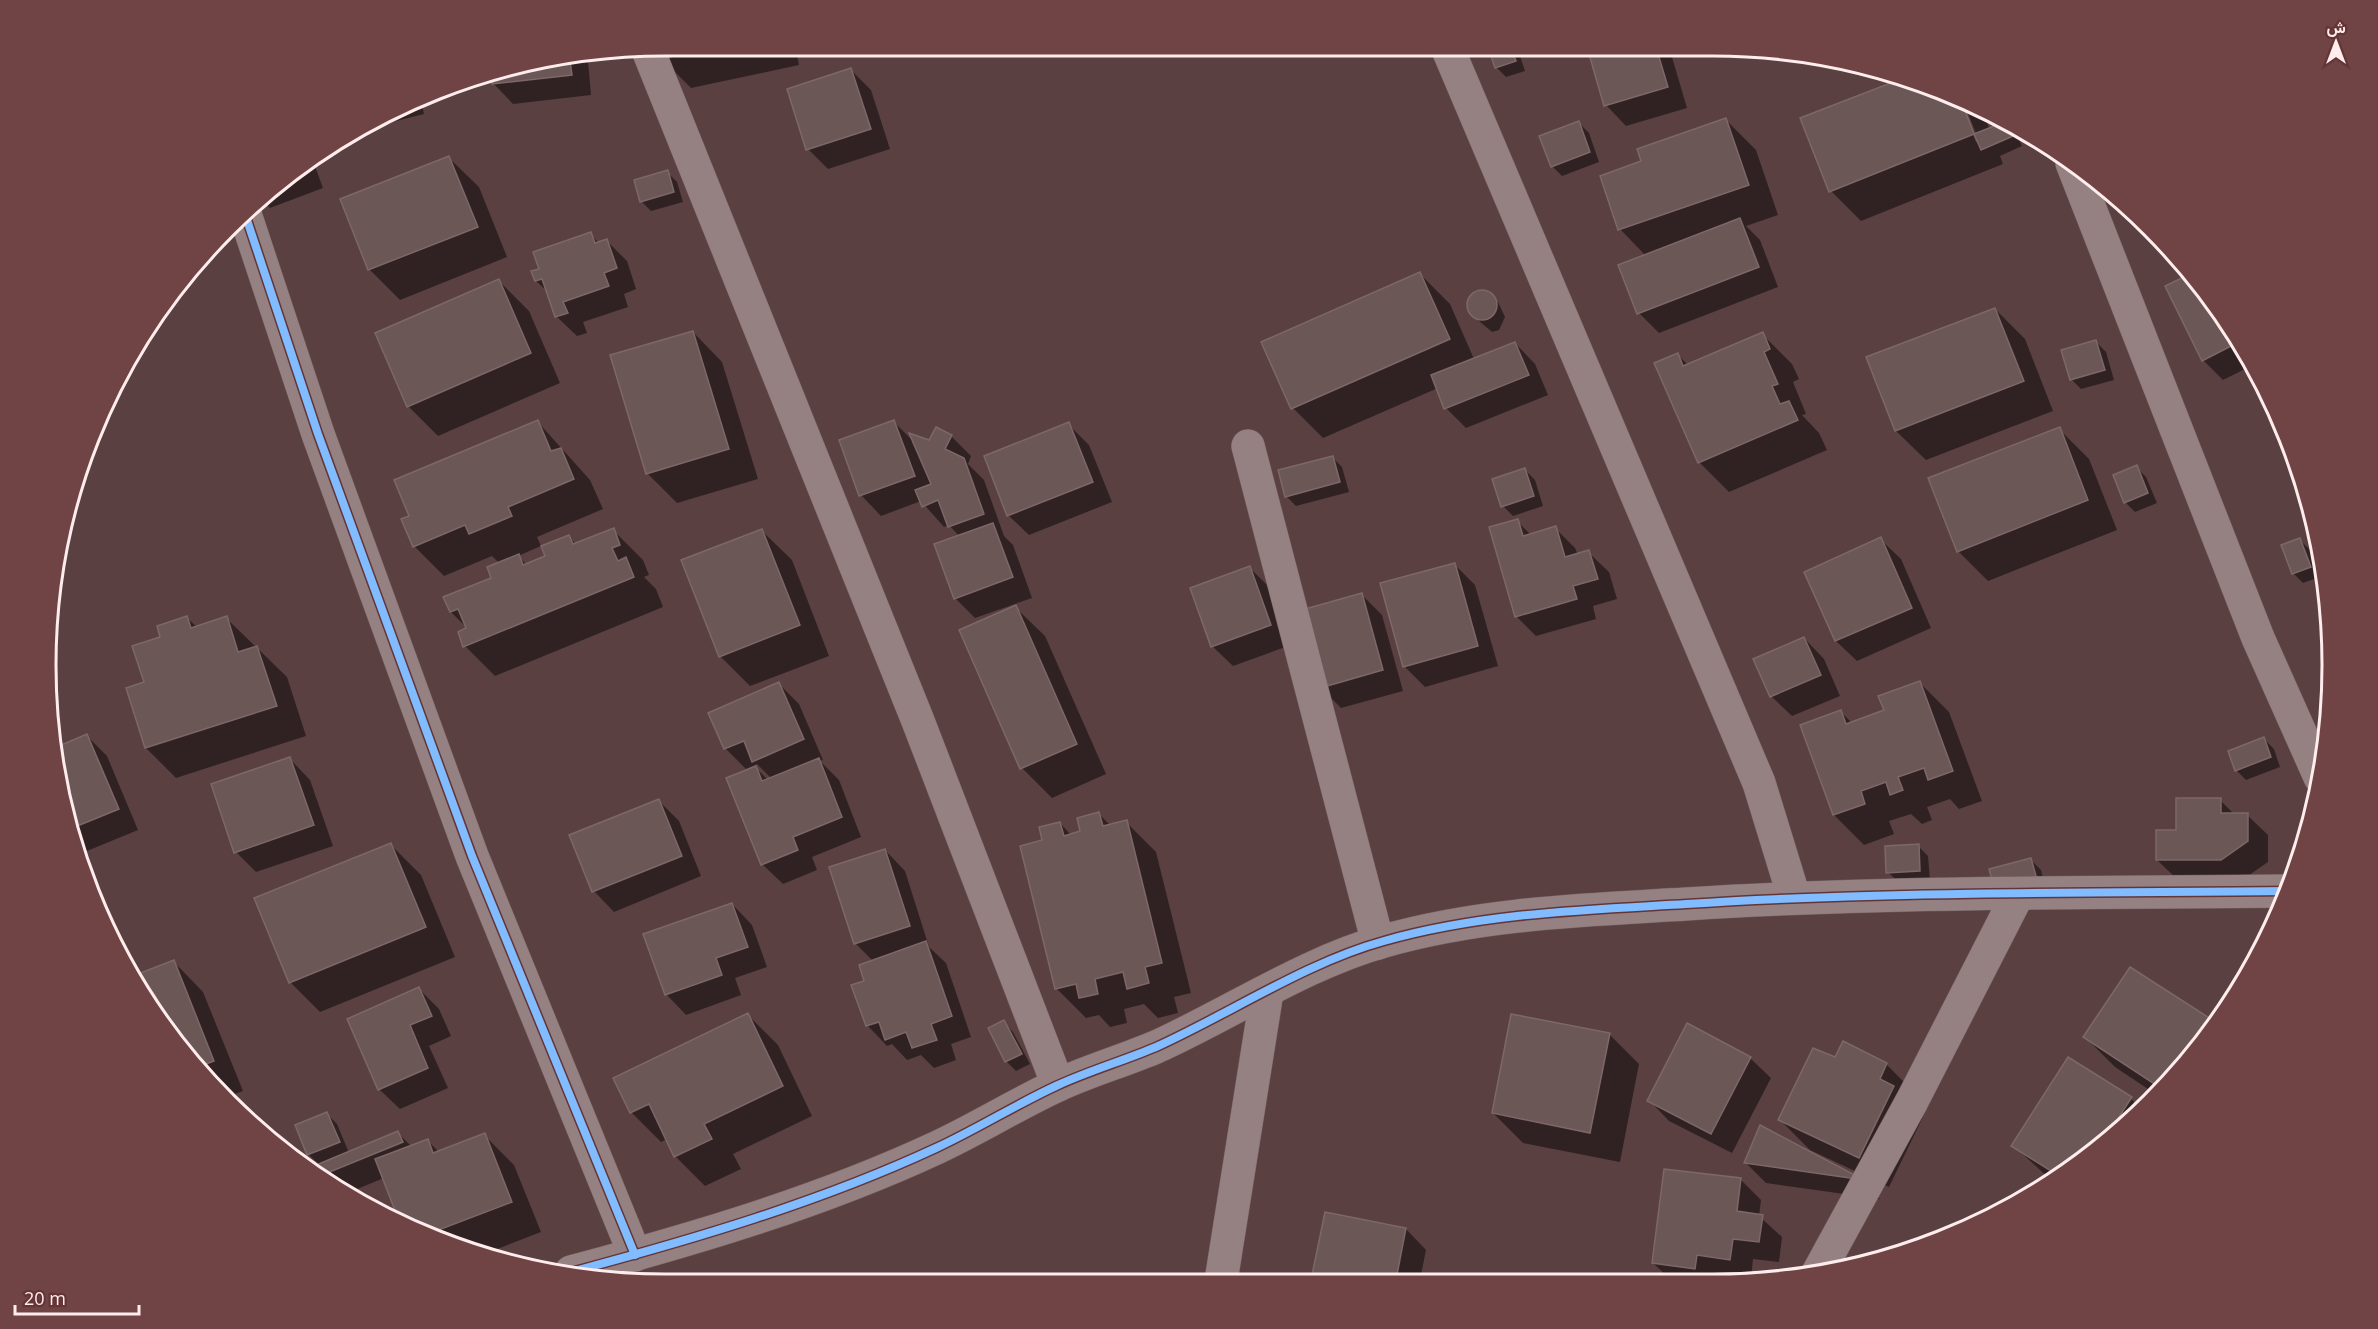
<svg xmlns="http://www.w3.org/2000/svg" width="2378" height="1329" viewBox="0 0 2378 1329" font-family="'Open Sans',Vazirmatn,sans-serif">
<style>
.shadow{fill:#0007}
.building{fill:#6c5757;stroke:#7d6768;stroke-width:1.5}
.lines{fill:none;stroke-linecap:round;stroke-linejoin:round}
.minor-casing{stroke:#745f60;stroke-width:34}
.minor{stroke:#968182;stroke-width:33}
.cycleway-casing{stroke:#643537;stroke-width:11}
.cycleway{stroke:#80bcff;stroke-width:8}
.rim{fill:none;stroke:#ffecec;stroke-width:3}
</style>
<rect width="100%" height="100%" fill="#5a4041"/>
<g class="shadow">
<path d="M1489,47h28l8,24 -19,6 -10,-10z"/>
<path d="M1589,47h80l18,61 -61,18 -20,-21z"/>
<path d="M587,50l4,45 -78,9 -20,-21 -1,-11z"/>
<path d="M659,50h137l3,15 -108,23 -30,-30z"/>
<path d="M851,70l20,20 19,59 -62,20 -20,-20z"/>
<path d="M1909,77l50,22 17,43 3,-1 -16,-40 18,8 9,21 16,-7 10,10 6,13 -22,10 3,8 -142,57 -30,-30 -29,-72z"/>
<path d="M420,97l4,17 -36,9 -22,9 -5,-5 29,-18z"/>
<path d="M1726,120l30,30 22,65 -32,11 14,14 18,47 -119,46 -20,-20 7,-57 -26,-27 23,-67z"/>
<path d="M1579,123l10,10 10,29 -37,14 -10,-10z"/>
<path d="M312,158l11,30 -53,20 -11,-10 29,-25z"/>
<path d="M449,158l30,29 28,70 -107,43 -30,-30 -28,-70z"/>
<path d="M667,172l10,10 6,20 -32,9 -10,-10z"/>
<path d="M590,234l9,9 8,-2 20,20 9,28 -12,5 4,13 -45,15 4,11 -10,3 -21,-20 -7,-23 -13,-12 5,-11z"/>
<path d="M1420,274l30,30 24,55 41,-16 20,21 13,31 -82,33 -20,-20 -8,-20 -115,50 -30,-30 -30,-65z"/>
<path d="M2193,274l12,14 48,77 -30,15 -20,-20z"/>
<path d="M499,281l30,30 31,72 -122,53 -30,-30z"/>
<path d="M1482,290l6,2 10,10 7,15 -6,13 -7,2 -20,-17 -3,-9 3,-10z"/>
<path d="M1995,309l30,30 28,72 -127,49 -30,-29 -28,-73z"/>
<path d="M693,332l29,30 36,117 -81,24 -30,-30z"/>
<path d="M1762,334l30,30 7,15 -6,3 13,32 -4,1 17,18 8,17 -98,42 -30,-30 -22,-108 11,11z"/>
<path d="M2096,342l10,10 8,28 -33,9 -10,-10z"/>
<path d="M537,421l53,59 13,29 -66,28 4,9 -23,10 9,9 20,-8 22,-20 7,7 37,-14 30,30 6,15 -5,2 12,12 7,18 -168,69 -30,-30 3,-17 -17,-17 42,-33 7,-15 -8,-8 -48,20 -29,-29 -12,-27z"/>
<path d="M894,422l21,21 36,-7 20,20 -3,8 16,16 20,56 9,9 19,53 -57,20 -20,-20 5,-61 -11,-12 -5,2 -23,-26 -40,15 -20,-21 -20,-54z"/>
<path d="M1068,424l21,21 23,57 -83,33 -21,-20z"/>
<path d="M2059,429l30,30 28,71 -129,51 -30,-30z"/>
<path d="M1332,457l10,10 7,25 -53,14 -10,-10z"/>
<path d="M2136,467l10,10 11,26 -22,9 -10,-10z"/>
<path d="M1525,470l10,10 8,26 -30,10 -10,-10z"/>
<path d="M1517,521l14,14 24,-7 20,20 3,7 10,-3 21,20 8,27 -24,7 3,13 -60,17 -20,-20z"/>
<path d="M762,531l30,29 37,96 -79,30 -30,-30z"/>
<path d="M1880,539l21,20 30,69 -74,33 -21,-20 -30,-69z"/>
<path d="M2300,540l10,10 10,27 -17,6 -10,-10z"/>
<path d="M1454,564l21,21 23,81 -73,21 -21,-21z"/>
<path d="M1250,568l20,20 21,57 -58,21 -21,-20z"/>
<path d="M1362,595l20,20 21,76 -62,17 -20,-20z"/>
<path d="M1015,607l30,29 61,138 -54,24 -30,-30 -61,-137z"/>
<path d="M187,618l10,9 29,-9 61,59 19,59 -130,42 -30,-30 -19,-59 19,-6 16,-45z"/>
<path d="M1804,638l20,21 16,37 -48,20 -21,-20z"/>
<path d="M1919,682l30,30 33,89 -23,8 -9,-10 -23,8 5,13 -10,4 -11,-10 -22,7 5,13 -30,11 -30,-30 -33,-89 40,-14 12,12 33,-13z"/>
<path d="M779,684l20,20 24,56 -3,1 19,19 22,57 -49,20 5,13 -34,14 -21,-20 -6,-96 12,12 4,-1 -15,-15 -11,5 -21,-21z"/>
<path d="M87,736l20,20 31,74 -51,21 -15,-15 -15,-50z"/>
<path d="M2264,739l10,10 6,18 -34,13 -10,-10z"/>
<path d="M290,759l20,21 23,66 -77,26 -20,-20z"/>
<path d="M2220,800l15,15h12l21,20v27l-26,18h-64l-21,-20 20,-29z"/>
<path d="M659,801l20,20 22,55 -87,36 -20,-21z"/>
<path d="M1099,814l12,12 15,-4 30,30 35,141 -17,4 4,16 -20,5 -14,-14 -20,5 3,14 -17,4 -11,-12 -13,3 -30,-30 -12,-147 16,-18 11,12 11,-3z"/>
<path d="M391,845l30,30 34,82 -135,55 -30,-30z"/>
<path d="M1918,846l10,10 2,24 -32,2 -10,-10z"/>
<path d="M885,850l20,21 24,76 17,16 25,74 -20,7 5,16 -22,8 -13,-13 -14,5 -15,-16 -5,2 -20,-21 -1,-43 7,-21 -18,-18z"/>
<path d="M2031,860l10,10 6,23 -40,10z"/>
<path d="M732,904l20,21 15,42 -32,11 6,17 -55,20 -20,-21z"/>
<path d="M174,962l29,30 40,99 -19,7 -25,-25 -68,-95z"/>
<path d="M2131,969l82,54 -56,72 -42,-28 -30,-30z"/>
<path d="M419,989l20,20 12,27 -22,10 19,42 -48,21 -21,-20z"/>
<path d="M748,1015l30,30 34,71 -79,38 8,15 -36,17 -30,-30 -8,-17 -6,3 -30,-30 -16,-33z"/>
<path d="M1003,1022l10,10 17,32 -14,7 -10,-10z"/>
<path d="M1609,1034l30,30 -19,98 -97,-19 -30,-30z"/>
<path d="M1750,1058l21,20 -39,75 -63,-32 -20,-21z"/>
<path d="M1835,1059l51,5 30,30 -5,11 12,12 -34,70 -79,-37 -30,-30z"/>
<path d="M2131,1099l11,11 -89,72 -40,-37z"/>
<path d="M327,1114l10,10 12,29 49,-20 14,14 16,-6 11,11 45,-17 30,30 27,67 -59,23 -16,-4 -65,-29 -17,-44 -39,16 -35,-25 10,-4 -12,-11z"/>
<path d="M1761,1127l101,54 18,18 -114,-16 -20,-20z"/>
<path d="M1741,1180l20,20 -2,16 23,21 -3,25 -26,-3 -2,20 -34,-5v5h-47l-17,-16z"/>
<path d="M1327,1214l79,15 20,21 -6,30h-107z"/>
</g>
<g class="building">
<path d="M1488,47h23l5,14 -21,7z"/>
<path d="M1587,47h69l12,40 -64,19z"/>
<path d="M658,50h44l-42,9z"/>
<path d="M569,54l3,21 -80,9 -2,-12z"/>
<path d="M851,68l20,61 -65,21 -19,-61z"/>
<path d="M1906,77l55,23 13,34 -145,58 -29,-74z"/>
<path d="M1726,118l23,67 -131,45 -18,-54 41,-15 -4,-12z"/>
<path d="M1579,121l11,31 -39,15 -12,-31z"/>
<path d="M2007,121l6,15 -32,14 -7,-16z"/>
<path d="M449,156l29,71 -110,43 -28,-71z"/>
<path d="M302,164l2,3 -18,8 2,-2z"/>
<path d="M668,170l6,22 -34,10 -6,-22z"/>
<path d="M1740,218l19,49 -122,47 -19,-49z"/>
<path d="M591,232l4,11 12,-4 10,29 -13,5 5,13 -46,16 5,11 -13,4 -13,-38 -7,2 -4,-10 8,-2 -6,-17z"/>
<path d="M1420,272l30,67 -159,70 -30,-67z"/>
<path d="M2192,273l13,15 34,54 -37,19 -37,-75z"/>
<path d="M499,279l32,74 -124,54 -32,-74z"/>
<circle cx="1482" cy="305" r="15"/>
<path d="M1995,308l29,73 -129,50 -29,-74z"/>
<path d="M693,331l36,118 -83,25 -36,-119z"/>
<path d="M1763,332l7,17 -6,3 14,32 -6,2 8,18 9,-3 9,19 -100,43 -44,-100 24,-10 5,13z"/>
<path d="M2096,340l9,30 -35,10 -9,-30z"/>
<path d="M1515,342l14,33 -85,34 -13,-34z"/>
<path d="M538,420l13,31 10,-3 13,31 -66,28 4,9 -43,18 -4,-9 -52,22 -12,-28 8,-3 -15,-36z"/>
<path d="M894,420l21,56 -56,20 -20,-56z"/>
<path d="M1069,422l24,60 -86,34 -23,-60z"/>
<path d="M936,427l16,8 -7,14 19,9 20,56 -36,13 -10,-27 -16,7 -7,-17 16,-6 -22,-51 20,7z"/>
<path d="M2060,427l28,73 -131,52 -29,-74z"/>
<path d="M1333,456l7,26 -55,15 -7,-27z"/>
<path d="M2137,465l11,28 -24,10 -11,-28z"/>
<path d="M1525,468l9,28 -33,11 -9,-28z"/>
<path d="M1518,519l5,17 33,-10 9,31 24,-7 9,29 -25,7 4,13 -62,18 -26,-90z"/>
<path d="M993,523l20,54 -59,22 -20,-55z"/>
<path d="M614,528l6,17 -8,3 6,13 8,-4 8,20 -171,70 -5,-15 8,-4 -8,-19 -8,3 -7,-15 48,-19 -4,-11 32,-13 4,11 22,-9 -4,-10 28,-11 4,9z"/>
<path d="M762,529l38,96 -81,32 -38,-97z"/>
<path d="M1881,537l31,71 -77,33 -31,-69z"/>
<path d="M2300,538l11,29 -19,7 -11,-29z"/>
<path d="M1455,563l23,83 -75,21 -23,-84z"/>
<path d="M1250,566l21,59 -60,22 -21,-59z"/>
<path d="M1362,593l21,77 -63,18 -22,-77z"/>
<path d="M1016,605l61,139 -57,25 -61,-139z"/>
<path d="M187,616l4,12 36,-12 11,36 19,-6 20,60 -132,42 -19,-60 18,-6 -12,-36 28,-9 -3,-11z"/>
<path d="M1804,637l17,38 -51,22 -17,-38z"/>
<path d="M1920,681l33,90 -25,9 -4,-12 -26,9 5,13 -13,5 -4,-13 -25,9 4,13 -32,11 -33,-90 41,-15 5,14 38,-14 -6,-14z"/>
<path d="M779,682l25,57 -52,23 -8,-21 -20,8 -16,-36z"/>
<path d="M87,734l32,75 -49,20 -13,-43 -5,-37z"/>
<path d="M2264,737l7,20 -36,14 -7,-20z"/>
<path d="M290,757l24,68 -80,28 -23,-69z"/>
<path d="M819,758l23,59 -49,20 5,13 -37,15 -35,-87 30,-12 6,15z"/>
<path d="M2176,798h45v15h27v28l-27,19h-65v-30h20z"/>
<path d="M659,799l23,57 -90,36 -23,-57z"/>
<path d="M1099,812l4,14 24,-6 35,143 -17,4 4,16 -22,6 -4,-17 -28,7 3,15 -19,4 -3,-14 -21,5 -35,-143 22,-6 -3,-13 21,-5 4,14 16,-5 -3,-13z"/>
<path d="M391,843l35,84 -137,56 -35,-85z"/>
<path d="M1919,844l1,27 -34,2 -1,-27z"/>
<path d="M885,849l25,77 -56,18 -25,-77z"/>
<path d="M2031,858l7,25 -42,11 -7,-25z"/>
<path d="M732,903l16,44 -32,11 6,17 -57,20 -22,-61z"/>
<path d="M926,941l26,75 -21,8 6,16 -25,8 -6,-16 -21,8 -6,-18 -13,4 -15,-41 13,-4 -5,-16z"/>
<path d="M174,960l40,101 -19,7 -65,-91z"/>
<path d="M2130,967l84,54 -52,68 -79,-52z"/>
<path d="M419,987l13,29 -22,9 18,43 -50,22 -31,-71z"/>
<path d="M748,1013l35,73 -79,38 8,15 -38,18 -25,-53 -19,9 -17,-35z"/>
<path d="M1511,1014l99,19 -20,100 -98,-20z"/>
<path d="M1004,1020l18,34 -17,8 -17,-34z"/>
<path d="M1687,1023l64,34 -40,77 -64,-33z"/>
<path d="M1843,1041l44,22 -7,16 14,7 -35,72 -81,-38 35,-72 22,9z"/>
<path d="M2068,1057l64,40 -30,46 -41,34 -50,-31z"/>
<path d="M327,1112l13,30 -33,13 -12,-30z"/>
<path d="M1760,1125l104,55 -120,-17z"/>
<path d="M398,1131l5,11 -83,34 -11,-8z"/>
<path d="M485,1133l27,69 -84,32 -29,-13 -24,-62 53,-20 5,14z"/>
<path d="M1664,1169l77,9 -4,33 26,4 -4,27 -26,-3 -3,21 -33,-5 -2,14 -43,-6z"/>
<path d="M1325,1212l81,16 -10,52h-85z"/>
</g>
<g class="lines">
<g class="minor-casing">
<g id="minor">
<path d="M1447,47l312,736 35,114"/>
<path d="M648,50l270,671 140,364"/>
<path d="M2072,163l186,475 62,139"/>
<path d="M244,211l74,223 154,422 163,399"/>
<path d="M1248,446l130,497"/>
<path d="M571,1272c123,-33 249,-70 365,-124 41,-19 79,-43 120,-62 32,-15 67,-25 100,-39 73,-33 151,-85 228,-106 98,-28 202,-31 302,-37 201,-13 402,-11 602,-13"/>
<path d="M1818,1273l94,-172 106,-207"/>
<path d="M1221,1281l46,-289"/>
</g>
</g>
<use href="#minor" class="minor"/>
<g class="cycleway-casing">
<g id="cycleway">
<path d="M244,211l74,223 154,422 163,399"/>
<path d="M571,1272c123,-33 249,-70 365,-124 41,-19 79,-43 120,-62 32,-15 67,-25 100,-39 73,-33 151,-85 228,-106 98,-28 202,-31 302,-37 201,-13 402,-11 602,-13"/>
</g>
</g>
<use href="#cycleway" class="cycleway"/>
</g>
<path d="M0 0H2378V1329H0ZM665 56H1713A609 609 0 0 1 2322 665V665A609 609 0 0 1 1713 1274H665A609 609 0 0 1 56 665V665A609 609 0 0 1 665 56Z" fill="#704445" fill-rule="evenodd"/>
<path class="rim" d="M665 56H1713A609 609 0 0 1 2322 665V665A609 609 0 0 1 1713 1274H665A609 609 0 0 1 56 665V665A609 609 0 0 1 665 56Z"/>
<g transform="translate(2336 42)" stroke="#643537" stroke-width="4.5" paint-order="stroke">
<path d="M0-4.5L10 22L0 15L-10 22Z" fill="#ffecec"/>
<text y="-9" font-size="16" font-weight="bold" text-anchor="middle" fill="#ffecec">ش</text>
</g>
<path d="M15 1305v9h124v-9" fill="none" stroke="#ffecec" stroke-width="3"/>
<text x="24" y="1305" font-size="18" fill="#ffecec" stroke="#643537" stroke-width="4.5" paint-order="stroke">20 m</text>
</svg>
